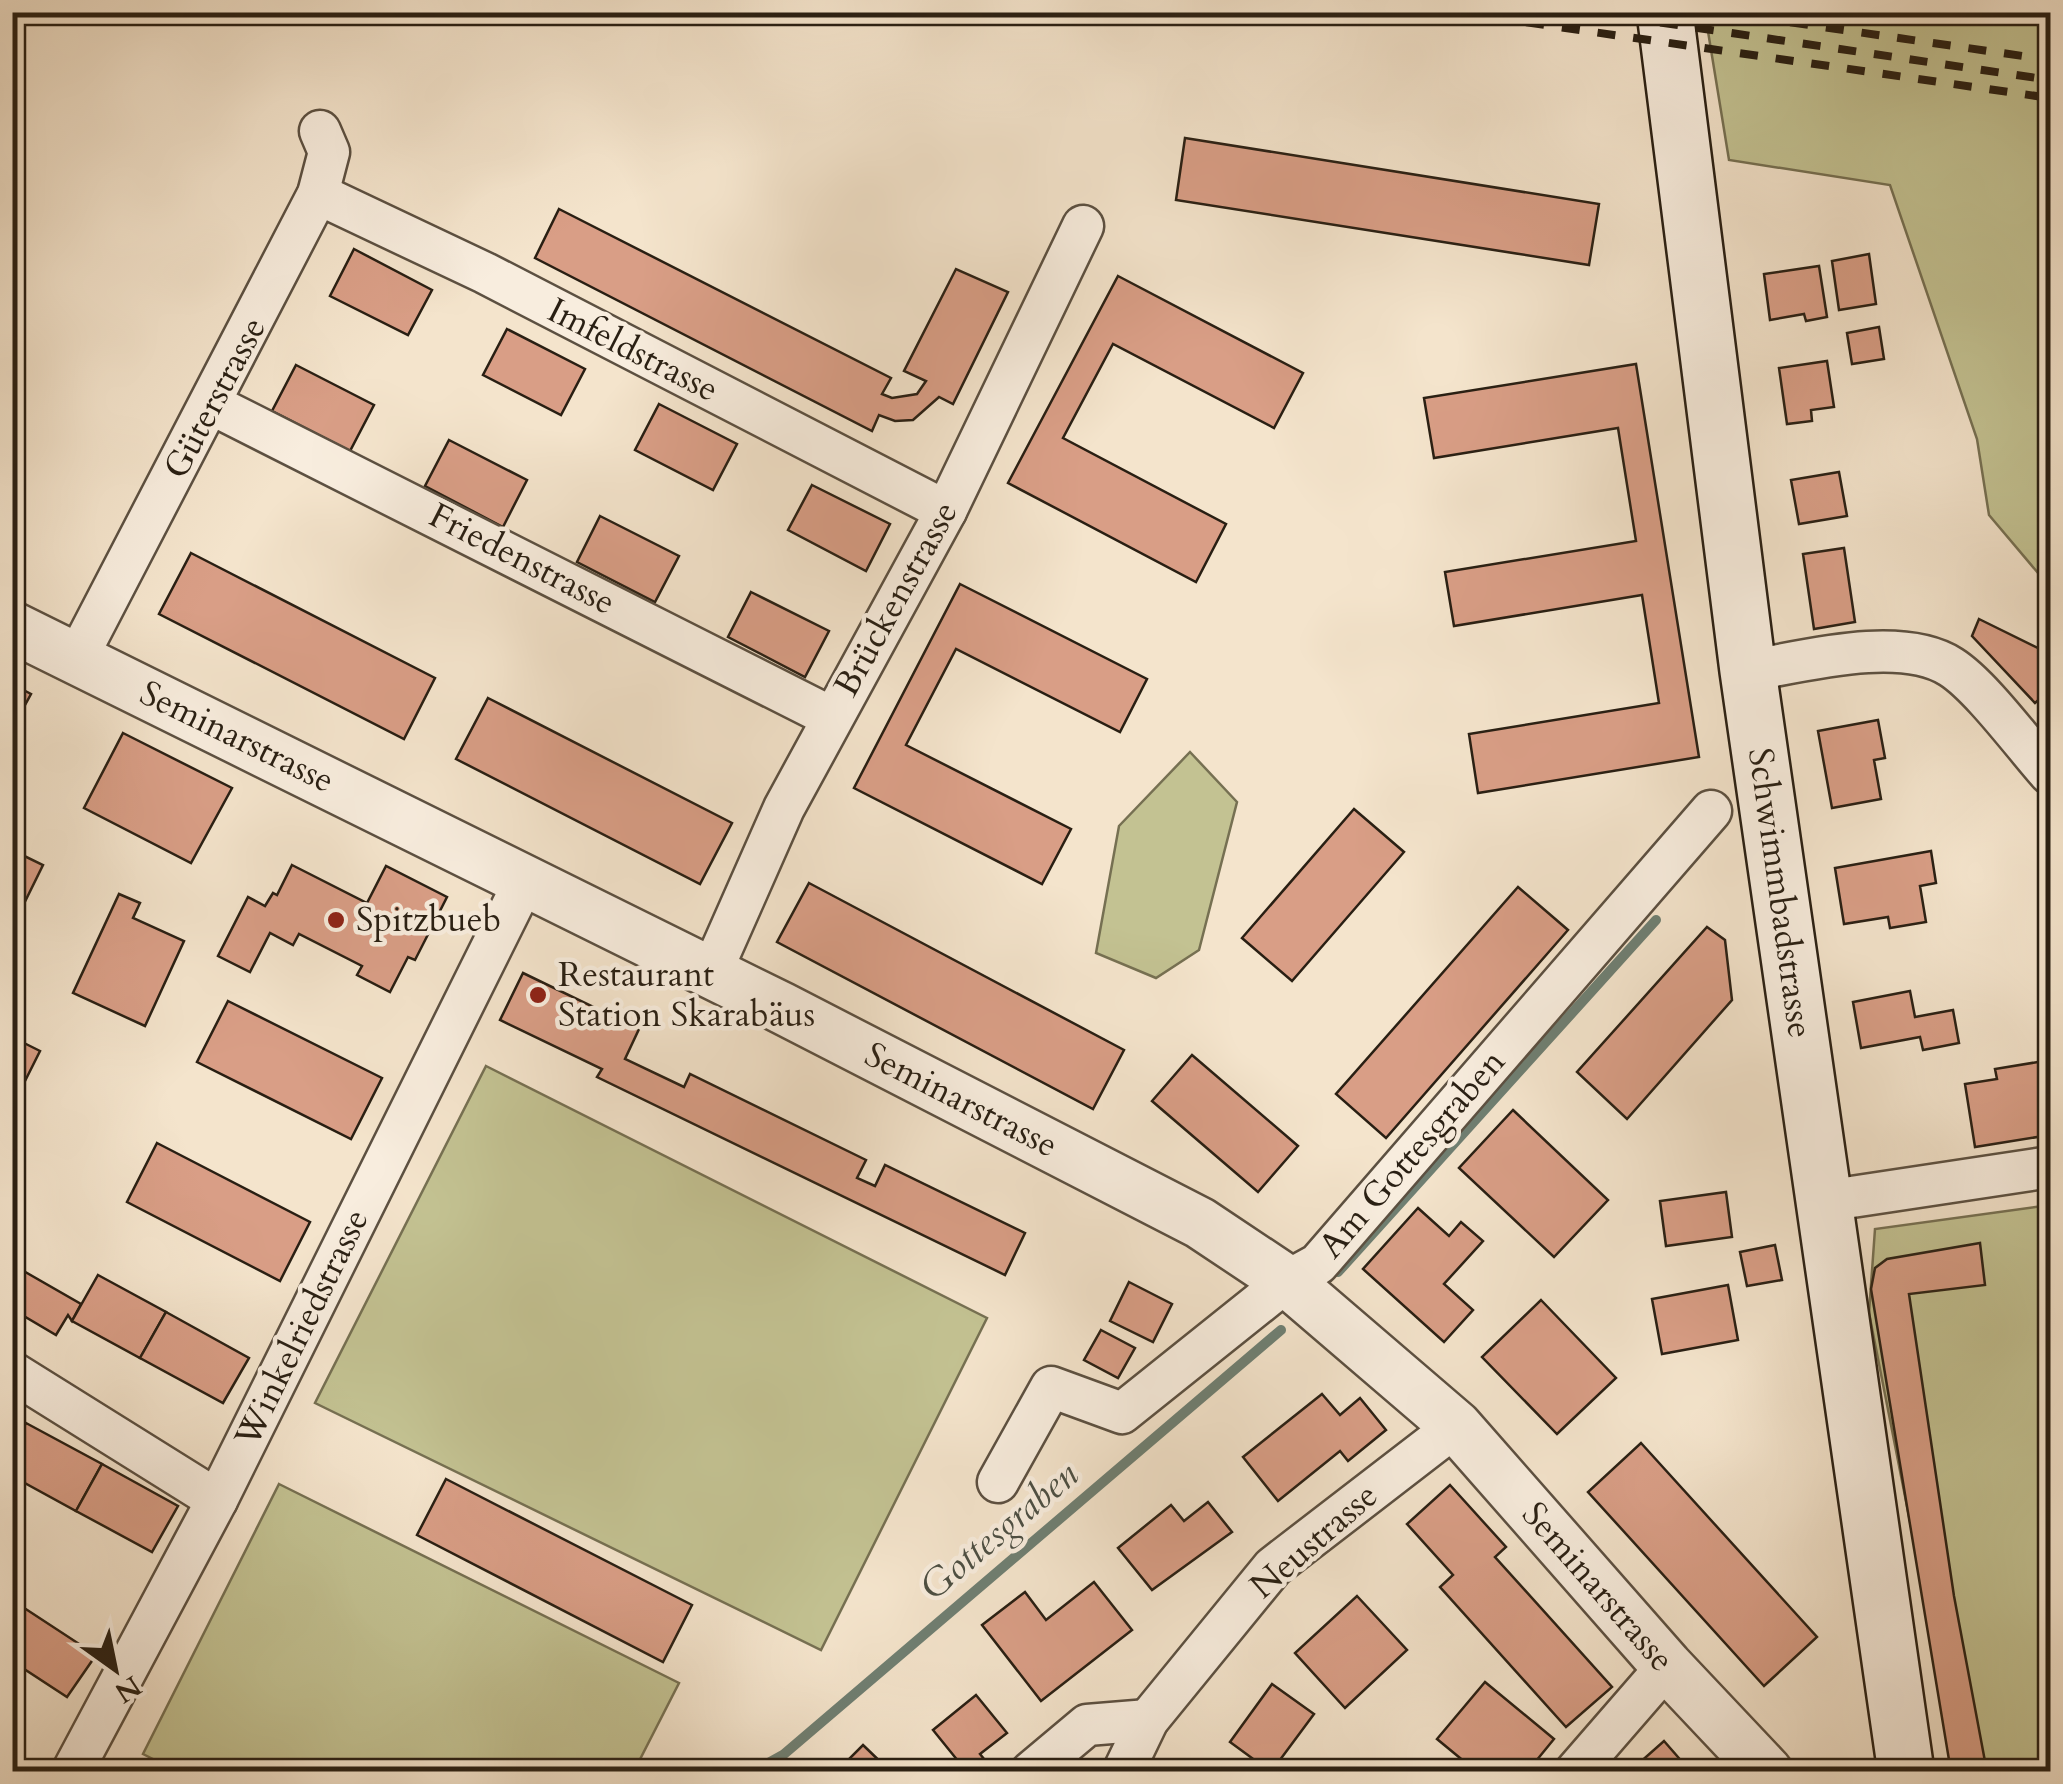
<svg xmlns="http://www.w3.org/2000/svg" width="2063" height="1784" viewBox="0 0 2063 1784" font-family="Cardo,serif">
<style>
.green{fill:#c3c292;stroke:#767052;stroke-width:2.5}
.lines{fill:none;stroke-linecap:round;stroke-linejoin:round}
.stream{stroke:#6f7f72;stroke-width:10}
.building{fill:#d99e86;stroke:#291f13;stroke-width:2.5}
.minor-casing{stroke:#5c5041;stroke-width:45}
.tertiary-casing{stroke:#5c5041;stroke-width:55}
.secondary-casing{stroke:#291f13;stroke-width:60}
.minor{stroke:#f8edde;stroke-width:40}
.tertiary{stroke:#f8edde;stroke-width:50}
.secondary{stroke:#f8edde;stroke-width:55}
.rail{stroke:#291f13;stroke-width:8;stroke-dasharray:18 18;stroke-linecap:butt}
.poi-dot{fill:#8f2418;stroke:#f8edde;stroke-width:4}
.labels{text-anchor:middle;dominant-baseline:central;stroke-width:9;stroke-linejoin:round;paint-order:stroke}
.street-label{font-size:35px;fill:#291f13;stroke:#f8edde}
.poi-label{font-size:35px;fill:#291f13;stroke:#f8edde;text-anchor:start}
.water-label{font-size:38px;font-style:italic;fill:#4c4f43;stroke:#f8edde}
</style>
<rect width="100%" height="100%" fill="#f4e4cc"/>
<filter id="stains"><feTurbulence type="fractalNoise" baseFrequency=".002" numOctaves="4"/><feColorMatrix values="0 0 0 0 .2 0 0 0 0 .09 0 0 0 0 .02 0 0 0 .5 -.17"/></filter>
<radialGradient id="worn" r=".72"><stop offset=".6" stop-color="#630" stop-opacity="0"/><stop offset="1" stop-color="#630" stop-opacity=".3"/></radialGradient>
<g class="green">
<path d="M1705,13h345l-1,573 -60,-71 -12,-76 -87,-254 -161,-25z"/>
<path d="M1190,752l47,50 -38,148 -43,28 -60,-25 23,-127z"/>
<path d="M486,1066l501,252 -166,332 -506,-247z"/>
<path d="M2050,1205v566h-91l-90,-458 6,-84z"/>
<path d="M279,1484l400,199 -45,88 -455,1 -36,-18z"/>
</g>
<g class="lines">
<g class="stream">
<path d="M1338,1272l318,-352"/>
<path d="M752,1772l31,-17 498,-425"/>
</g>
</g>
<g class="building">
<path d="M1185,138l414,66 -10,61 -413,-65z"/>
<path d="M559,209l332,169 -9,16 10,4 25,-4 9,-13 -22,-10 52,-102 52,23 -55,112 -14,-7 -26,23 -18,1 -16,-6 -7,16 -337,-173z"/>
<path d="M354,249l78,41 -24,45 -78,-39z"/>
<path d="M1869,254l7,50 -37,6 -7,-49z"/>
<path d="M1819,266l8,51 -21,4 -2,-7 -34,6 -6,-46z"/>
<path d="M1118,276l185,97 -29,55 -161,-84 -50,94 163,86 -30,58 -188,-99z"/>
<path d="M1879,327l5,32 -32,5 -5,-31z"/>
<path d="M507,329l78,40 -24,46 -78,-40z"/>
<path d="M1827,361l7,46 -23,3 1,11 -25,3 -8,-56z"/>
<path d="M1636,364l63,393 -221,36 -9,-59 190,-31 -17,-108 -188,31 -9,-54 191,-31 -18,-113 -184,30 -10,-60z"/>
<path d="M296,365l78,40 -24,46 -78,-40z"/>
<path d="M659,404l78,40 -24,46 -78,-40z"/>
<path d="M449,440l78,40 -24,47 -78,-41z"/>
<path d="M1839,472l8,44 -48,8 -8,-44z"/>
<path d="M812,485l78,39 -24,47 -78,-41z"/>
<path d="M600,516l79,40 -24,46 -78,-40z"/>
<path d="M1844,548l11,74 -41,7 -11,-75z"/>
<path d="M191,553l244,125 -31,61 -245,-125z"/>
<path d="M960,584l187,95 -27,53 -164,-83 -50,96 165,84 -29,55 -188,-96z"/>
<path d="M751,592l78,39 -24,46 -77,-40z"/>
<path d="M1979,619l71,35v36l-15,13 -63,-67z"/>
<path d="M12,684l19,10 -19,35z"/>
<path d="M488,698l244,125 -32,61 -244,-125z"/>
<path d="M1878,720l7,38 -11,2 7,39 -49,9 -14,-77z"/>
<path d="M123,733l109,55 -41,75 -107,-55z"/>
<path d="M1354,809l50,43 -112,129 -50,-43z"/>
<path d="M12,850l31,15 -31,63z"/>
<path d="M1931,851l5,32 -16,3 6,36 -36,6 -2,-11 -44,7 -9,-56z"/>
<path d="M292,865l75,38 19,-37 61,31 -32,63 -7,-3 -18,35 -33,-17 5,-9 -63,-32 -6,11 -23,-12 -20,39 -32,-16 30,-59 17,9 8,-13 4,2z"/>
<path d="M809,883l315,167 -31,59 -316,-167z"/>
<path d="M1518,887l50,43 -182,208 -50,-44z"/>
<path d="M119,894l21,9 -7,15 51,23 -39,85 -72,-33z"/>
<path d="M1707,927l18,13 7,60 -105,119 -50,-47z"/>
<path d="M523,973l116,56 -14,30 59,28 6,-13 176,86 -9,18 18,8 10,-21 140,68 -20,42 -408,-198 5,-8 -102,-49z"/>
<path d="M1910,991l5,26 38,-7 6,33 -36,7 -3,-13 -59,11 -8,-46z"/>
<path d="M228,1001l154,77 -31,61 -154,-77z"/>
<path d="M12,1037l28,14 -28,56z"/>
<path d="M1192,1055l106,91 -40,46 -106,-91z"/>
<path d="M2050,1060v75l-75,12 -10,-63 32,-5 -2,-10z"/>
<path d="M1513,1110l95,90 -54,57 -95,-89z"/>
<path d="M157,1143l153,79 -30,59 -153,-79z"/>
<path d="M1726,1192l6,45 -66,9 -6,-45z"/>
<path d="M1418,1208l31,28 12,-14 22,19 -39,43 29,26 -29,32 -81,-73z"/>
<path d="M1980,1243l5,42 -76,9 45,302 33,176h-36l-80,-483 4,-21 12,-9z"/>
<path d="M1775,1245l7,35 -35,6 -7,-34z"/>
<path d="M20,1269l61,35 -9,17 -4,-6 -12,20 -44,-26v-28z"/>
<path d="M98,1275l68,37 -26,46 -68,-37z"/>
<path d="M1129,1282l43,22 -19,38 -43,-21z"/>
<path d="M1728,1285l10,55 -76,14 -10,-55z"/>
<path d="M1541,1300l75,78 -59,56 -75,-77z"/>
<path d="M166,1312l83,46 -26,45 -83,-45z"/>
<path d="M1101,1330l34,18 -17,30 -34,-18z"/>
<path d="M1322,1394l18,21 20,-17 26,32 -38,31 -8,-10 -62,50 -35,-44z"/>
<path d="M26,1423l76,41 -26,47 -64,-35v-29z"/>
<path d="M1641,1443l176,194 -53,49 -176,-194z"/>
<path d="M102,1464l76,42 -26,46 -76,-41z"/>
<path d="M446,1479l246,126 -29,57 -246,-127z"/>
<path d="M1450,1485l56,62 -11,10 117,130 -46,40 -126,-140 13,-12 -46,-51z"/>
<path d="M1208,1502l24,30 -80,58 -34,-42 53,-43 13,16z"/>
<path d="M1094,1582l38,48 -91,71 -59,-76 43,-33 21,28z"/>
<path d="M1357,1596l50,54 -62,58 -50,-55z"/>
<path d="M12,1600l84,55 -29,42 -55,-36z"/>
<path d="M1485,1682l69,57 -27,33h-50l-40,-33z"/>
<path d="M1272,1684l42,30 -43,58 -41,-30z"/>
<path d="M976,1695l31,38 -27,21 8,10 -8,8h-13l-34,-42z"/>
<path d="M1664,1741l27,31h-62z"/>
<path d="M863,1745l28,27 -53,-2z"/>
</g>
<g class="lines">
<g class="minor-casing">
<g id="minor">
<path d="M318,194l167,79 461,238"/>
<path d="M211,404l620,313"/>
<path d="M77,658l241,-464 11,-42 -9,-21"/>
<path d="M1748,671c56,-10 153,-36 203,-4 30,19 73,78 99,107"/>
<path d="M711,973l73,-165 162,-297 137,-285"/>
<path d="M1825,1201l225,-34"/>
<path d="M12,1372l205,128"/>
<path d="M998,1482l53,-95 71,26 165,-132 31,-17 393,-453"/>
<path d="M72,1772l145,-272 308,-620"/>
<path d="M1031,1772l56,-47 61,-5"/>
<path d="M1123,1772l25,-52 125,-153 183,-141"/>
<path d="M1575,1772l92,-106"/>
</g>
</g>
<g class="tertiary-casing">
<path id="tertiary" d="M12,627l770,381 418,215 87,58 169,145 211,240 100,106"/>
</g>
<g class="secondary-casing">
<path id="secondary" d="M1665,12l83,659 158,1101"/>
</g>
<use href="#minor" class="minor"/>
<use href="#tertiary" class="tertiary"/>
<use href="#secondary" class="secondary"/>
<g class="rail">
<path d="M1455,12l595,86"/>
<path d="M1589,12l461,68"/>
<path d="M1719,12l331,48"/>
</g>
</g>
<g class="poi-dot">
<circle cx="336" cy="920" r="10"/>
<circle cx="538" cy="995" r="10"/>
</g>
<g class="labels">
<g class="street-label">
<text transform="translate(633 350) rotate(27)">Imfeldstrasse</text>
<text transform="translate(215 398) rotate(-62)">Güterstrasse</text>
<text transform="translate(522 559) rotate(27)">Friedenstrasse</text>
<text transform="translate(896 599) rotate(-61)">Brückenstrasse</text>
<text transform="translate(237 737) rotate(26)">Seminarstrasse</text>
<text transform="translate(1780 893) rotate(82)">Schwimmbadstrasse</text>
<text transform="translate(961 1100) rotate(27)">Seminarstrasse</text>
<text transform="translate(1412 1154) rotate(-49)">Am Gottesgraben</text>
<text transform="translate(302 1328) rotate(-64)">Winkelriedstrasse</text>
<text transform="translate(1314 1541) rotate(-41)">Neustrasse</text>
<text transform="translate(1598 1587) rotate(49)">Seminarstrasse</text>
</g>
<g class="poi-label">
<text x="356" y="920">Spitzbueb</text>
<text x="558" y="975">Restaurant<tspan x="558" dy="40">Station Skarabäus</tspan></text>
</g>
<g class="water-label">
<text transform="translate(999 1531) rotate(-40)">Gottesgraben</text>
</g>
</g>
<rect width="2063" height="1784" fill="none" stroke="#f4e4cc" stroke-width="50"/>
<rect x="15" y="15" width="2033" height="1754" fill="none" stroke="#291f13" stroke-width="5"/>
<rect x="25" y="25" width="2013" height="1734" fill="none" stroke="#291f13" stroke-width="2.5"/>
<g transform="translate(115 1669) rotate(147)" stroke="#f8edde" stroke-width="8" paint-order="stroke">
<path d="M0-8L18 38L0 25L-18 38Z" fill="#291f13"/>
<text y="-15" font-size="28" font-weight="bold" text-anchor="middle" fill="#291f13">N</text>
</g>
<rect width="100%" height="100%" filter="url(#stains)"/>
<rect width="100%" height="100%" fill="url(#worn)"/>
</svg>
